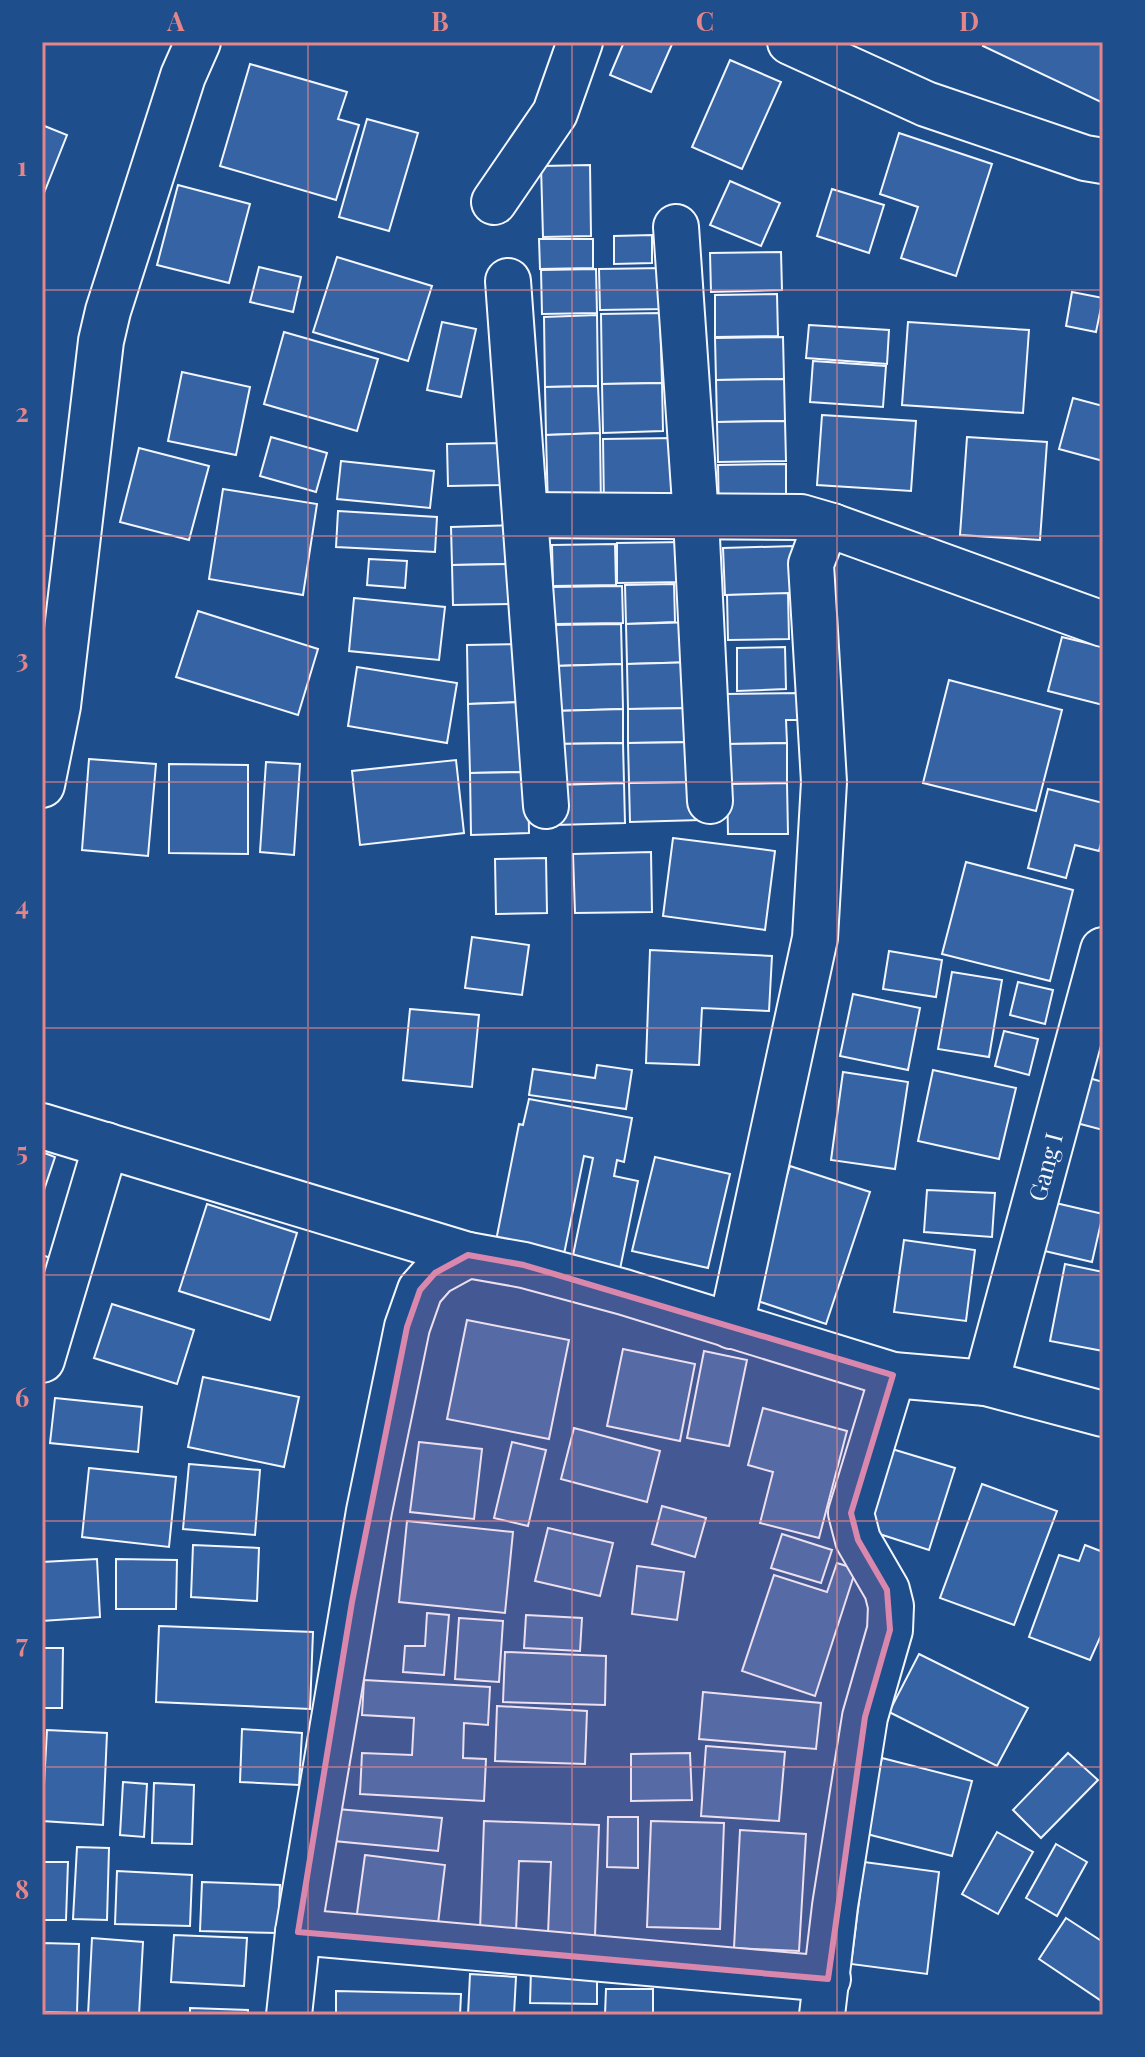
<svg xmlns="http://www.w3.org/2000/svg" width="1145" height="2057" viewBox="0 0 1145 2057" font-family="'Playfair Display',serif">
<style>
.building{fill:#3563a3;stroke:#f2f6ff;stroke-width:2}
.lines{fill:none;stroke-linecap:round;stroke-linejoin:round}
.minor-casing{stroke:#f2f6ff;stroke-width:48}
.minor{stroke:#1f4e8c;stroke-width:44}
.marked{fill:#da87ad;fill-opacity:0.2;stroke:#da87ad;stroke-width:6;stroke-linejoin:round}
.grid{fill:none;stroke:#e38589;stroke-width:2;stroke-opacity:0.55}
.labels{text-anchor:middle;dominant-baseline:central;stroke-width:6;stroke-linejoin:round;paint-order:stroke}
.street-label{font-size:24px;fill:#f2f6ff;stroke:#1f4e8c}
.neatline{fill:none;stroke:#e38589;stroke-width:3}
.grid-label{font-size:26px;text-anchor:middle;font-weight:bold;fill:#e38589}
</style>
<rect width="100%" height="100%" fill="#1f4e8c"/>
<g class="building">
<path d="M624,42h49l-22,50 -41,-17z"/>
<path d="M985,42h118v61l-120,-57z"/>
<path d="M730,60l51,22 -39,87 -50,-22z"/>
<path d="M250,64l97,28 -9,27 21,6 -23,75 -116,-34z"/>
<path d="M367,119l51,14 -29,98 -50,-14z"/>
<path d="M42,125l25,10 -25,63z"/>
<path d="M899,133l93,31 -36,112 -55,-18 17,-51 -38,-13z"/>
<path d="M590,165l1,71 -48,1 -2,-71z"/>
<path d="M730,181l50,22 -19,43 -51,-21z"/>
<path d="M178,185l72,19 -21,79 -72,-18z"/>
<path d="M832,189l52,16 -15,48 -52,-17z"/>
<path d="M652,235v28l-38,1v-28z"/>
<path d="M539,239h54v29l-53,1z"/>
<path d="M781,252l1,38 -71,2 -1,-39z"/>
<path d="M337,257l95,29 -24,75 -95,-29z"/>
<path d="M259,267l42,10 -8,35 -43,-10z"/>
<path d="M664,268l1,41 -65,1 -1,-41z"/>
<path d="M596,269l1,44 -55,1 -1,-44z"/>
<path d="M1072,292l31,6 -7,34 -30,-6z"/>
<path d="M777,294l1,42 -63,1v-42z"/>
<path d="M660,313l2,70 -60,1 -1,-70z"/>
<path d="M597,315l1,71 -53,1 -1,-70z"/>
<path d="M442,322l34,7 -15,68 -34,-7z"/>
<path d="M908,322l121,8 -6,83 -121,-8z"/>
<path d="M809,325l80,5 -2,34 -81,-6z"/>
<path d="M284,332l94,27 -21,72 -93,-27z"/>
<path d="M783,337l1,42 -68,1 -1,-42z"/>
<path d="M813,361l73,5 -3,41 -73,-5z"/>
<path d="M182,372l68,15 -14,68 -68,-14z"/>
<path d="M784,379l1,42 -68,1 -1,-42z"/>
<path d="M662,383l1,48 -60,2 -1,-49z"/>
<path d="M598,386l2,47 -54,2 -1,-48z"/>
<path d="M1073,398l30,8v55l-44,-12z"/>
<path d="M822,415l94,6 -5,70 -94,-6z"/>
<path d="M785,421l1,40 -68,1 -1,-40z"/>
<path d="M600,433l1,75 -53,1 -2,-74z"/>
<path d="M271,437l56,16 -11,39 -56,-16z"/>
<path d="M967,437l80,5 -7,98 -80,-5z"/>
<path d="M676,438l1,67 -73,2 -1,-68z"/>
<path d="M501,443v42l-53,1 -1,-42z"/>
<path d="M139,448l70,18 -20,74 -69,-18z"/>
<path d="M341,461l93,10 -4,37 -93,-9z"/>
<path d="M786,464v51l-67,1 -1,-51z"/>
<path d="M223,489l94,15 -14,91 -94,-16z"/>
<path d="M338,511l99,6 -2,35 -99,-5z"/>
<path d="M515,525v39l-63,1 -1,-38z"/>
<path d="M685,542l1,40 -69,1v-40z"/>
<path d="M615,544l1,41 -63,1 -1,-41z"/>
<path d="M795,546l1,48 -71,1 -2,-47z"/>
<path d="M369,559l38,2 -2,27 -38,-3z"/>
<path d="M515,564l1,40 -63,1 -1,-40z"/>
<path d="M674,584l1,38 -49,2 -1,-39z"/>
<path d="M622,586l1,37 -70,1 -1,-37z"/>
<path d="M788,593l1,46 -61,1 -1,-45z"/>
<path d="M354,598l91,9 -6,53 -90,-9z"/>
<path d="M198,611l120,38 -20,66 -122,-38z"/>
<path d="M697,622l1,40 -71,2 -1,-40z"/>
<path d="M621,624l1,40 -68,2 -1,-41z"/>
<path d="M1062,637l41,10v58l-55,-14z"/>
<path d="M525,644l1,58 -58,2 -1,-59z"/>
<path d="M785,647l1,42 -49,2v-43z"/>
<path d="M698,662l1,46 -71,1 -1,-45z"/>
<path d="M622,664l1,45 -69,2v-45z"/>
<path d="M357,667l100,16 -10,60 -99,-17z"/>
<path d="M949,680l113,30 -26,101 -113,-28z"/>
<path d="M801,693l1,27h-16l1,23 -61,1 -1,-50z"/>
<path d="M526,702l2,70 -58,1 -2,-69z"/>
<path d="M699,708l1,34 -72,1v-34z"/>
<path d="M623,709v34l-68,1 -1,-33z"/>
<path d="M700,742v40l-71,1 -1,-40z"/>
<path d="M623,743l1,40 -69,2v-41z"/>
<path d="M787,743v40l-60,1 -1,-40z"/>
<path d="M89,759l67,5 -8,92 -66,-6z"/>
<path d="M456,760l8,73 -104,12 -8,-74z"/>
<path d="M266,762l34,2 -6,91 -34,-3z"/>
<path d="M169,764l79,1v89l-79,-1z"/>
<path d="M528,772l1,61 -58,2 -1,-62z"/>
<path d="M700,782l1,38 -71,2 -1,-39z"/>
<path d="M624,783l1,40 -69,2 -1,-40z"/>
<path d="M787,783l1,51h-60l-1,-50z"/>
<path d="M1048,789l55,14v32l-4,16 -24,-6 -9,33 -38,-10z"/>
<path d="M673,838l102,13 -10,79 -102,-14z"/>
<path d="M651,852l1,60 -77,1 -2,-59z"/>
<path d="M546,858l1,55 -51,1 -1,-55z"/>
<path d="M966,862l107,28 -23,91 -108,-27z"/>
<path d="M472,937l57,8 -7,50 -57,-7z"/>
<path d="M650,950l122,6 -3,55 -67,-3 -3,57 -53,-2z"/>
<path d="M889,951l53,9 -6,37 -53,-8z"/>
<path d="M952,972l50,8 -13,77 -51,-8z"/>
<path d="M1018,982l35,8 -8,34 -35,-9z"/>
<path d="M853,994l67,14 -12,62 -68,-14z"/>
<path d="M410,1009l69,6 -7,72 -69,-7z"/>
<path d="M1004,1031l34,8 -9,36 -34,-9z"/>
<path d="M597,1065l35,5 -6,39 -97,-14 4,-26 62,9z"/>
<path d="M933,1070l83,18 -17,71 -81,-18z"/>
<path d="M843,1072l65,10 -13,87 -64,-9z"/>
<path d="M1082,1076l21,6v48l-34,-9z"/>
<path d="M529,1099l103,19 -8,44 -7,-2 -3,16 24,5 -19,93 -48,-9 22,-107 -9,-2 -22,108 -68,-13 25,-127 4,1z"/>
<path d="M42,1152l13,5 -13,39z"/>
<path d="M655,1157l75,17 -22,94 -76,-17z"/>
<path d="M790,1166l80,26 -44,132 -80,-27z"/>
<path d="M927,1190l68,3 -3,44 -68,-5z"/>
<path d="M1047,1201l56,13 -11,48 -56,-13z"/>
<path d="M207,1204l90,29 -27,87 -91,-29z"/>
<path d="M904,1240l71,10 -9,71 -72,-9z"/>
<path d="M42,1255l20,7 -20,23z"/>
<path d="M1065,1264l38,8v79l-53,-10z"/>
<path d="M112,1304l82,26 -17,54 -83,-26z"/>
<path d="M467,1320l102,20 -20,99 -102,-20z"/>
<path d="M623,1349l72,15 -15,77 -73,-15z"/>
<path d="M704,1351l43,9 -18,86 -42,-8z"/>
<path d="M203,1377l96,20 -15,70 -96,-20z"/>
<path d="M55,1398l87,9 -4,45 -88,-9z"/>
<path d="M763,1408l84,23 -28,107 -59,-15 13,-51 -25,-7z"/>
<path d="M574,1428l86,23 -13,51 -86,-23z"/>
<path d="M419,1442l63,7 -8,70 -64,-7z"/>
<path d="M512,1442l34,8 -18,76 -34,-8z"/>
<path d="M892,1449l63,19 -26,82 -62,-20z"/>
<path d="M189,1464l71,6 -5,65 -72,-6z"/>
<path d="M89,1468l87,9 -7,70 -87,-10z"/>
<path d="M982,1484l75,27 -43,114 -74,-27z"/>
<path d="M662,1506l44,12 -11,39 -43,-13z"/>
<path d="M407,1521l106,11 -8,81 -106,-11z"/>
<path d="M548,1528l65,15 -13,53 -65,-15z"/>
<path d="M782,1534l50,16 -11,33 -50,-15z"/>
<path d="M193,1545l66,3 -2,53 -66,-4z"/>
<path d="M1085,1545l18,7v79l-13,29 -61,-23 30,-82 20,6z"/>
<path d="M97,1559l3,58 -58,4v-59z"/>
<path d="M116,1559l61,1 -1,49h-60z"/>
<path d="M837,1563l19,6 -41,127 -73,-25 32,-96 53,17z"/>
<path d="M637,1566l47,6 -7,48 -45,-6z"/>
<path d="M427,1613l22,2 -5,60 -41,-3 2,-26h20z"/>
<path d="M526,1615l56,3 -2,33 -56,-3z"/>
<path d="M459,1618l44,3 -4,61 -44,-3z"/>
<path d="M159,1626l154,6 -3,77 -154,-7z"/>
<path d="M42,1648h21l-1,60h-20z"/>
<path d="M505,1652l101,4 -1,49 -102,-3z"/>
<path d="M919,1654l109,54 -31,58 -108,-54z"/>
<path d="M364,1680l126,7 -2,38 -24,-2 -1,35 23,1 -2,42 -124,-7 2,-41 50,2 2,-37 -52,-3z"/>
<path d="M703,1692l118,11 -5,46 -117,-10z"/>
<path d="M497,1706l90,5 -2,53 -90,-3z"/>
<path d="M242,1729l60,4 -3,52 -59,-3z"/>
<path d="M47,1730l60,3 -4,92 -61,-4z"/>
<path d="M706,1746l79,6 -6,69 -78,-5z"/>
<path d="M690,1753l2,47 -61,1v-47z"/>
<path d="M1068,1753l30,27 -57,58 -28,-28z"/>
<path d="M882,1758l90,23 -20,75 -89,-23z"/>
<path d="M123,1782l24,2 -3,53 -24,-2z"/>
<path d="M154,1783l40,2 -2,59 -40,-1z"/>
<path d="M337,1809l105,9 -4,33 -104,-10z"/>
<path d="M608,1817h30v51l-31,-1z"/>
<path d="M484,1821l115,4 -4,111 -47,-2 3,-72 -32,-1 -3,71 -36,-2z"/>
<path d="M651,1821l73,2 -4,106 -73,-2z"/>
<path d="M740,1830l66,4 -7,117 -65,-3z"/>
<path d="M997,1832l36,20 -35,62 -36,-20z"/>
<path d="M1056,1844l31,18 -30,54 -31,-18z"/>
<path d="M77,1847l32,1 -2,72 -34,-1z"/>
<path d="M365,1855l80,10 -8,67 -81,-11z"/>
<path d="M42,1862h26l-2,58h-24z"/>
<path d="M864,1862l75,10 -12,102 -76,-10z"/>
<path d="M117,1871l75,4 -2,51 -75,-2z"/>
<path d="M202,1882l78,3 -2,48 -78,-2z"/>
<path d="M1066,1918l37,24v60l-64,-43z"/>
<path d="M174,1935l73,3 -3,48 -73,-4z"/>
<path d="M92,1938l51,4 -4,73h-51z"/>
<path d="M42,1943l37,1 -2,69 -35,-1z"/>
<path d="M531,1970l66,1v33l-67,-1z"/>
<path d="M470,1974l46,3 -2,38h-46z"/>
<path d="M606,1989h47v26h-48z"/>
<path d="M336,1991l125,3 -1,21h-124z"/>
<path d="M190,2008l58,2v5h-58z"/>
</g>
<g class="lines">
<g class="minor-casing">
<g id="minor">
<path d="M790,42l136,62 159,54 18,3"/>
<path d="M494,202l61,-89 25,-71"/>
<path d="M676,227l20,291 14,283"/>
<path d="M508,281l38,525"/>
<path d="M525,515l276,2 31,9"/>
<path d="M42,785l16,-79 43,-365 7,-30 75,-235 15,-34"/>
<path d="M42,1126l426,129"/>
<path d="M731,1326l84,-388 9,-156 -13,-218 9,-24 12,-14 271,98"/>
<path d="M42,1360l64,-215"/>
<path id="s1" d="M986,1383l117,-433"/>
<path d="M298,1932l530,47"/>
<path d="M289,2015l9,-83 71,-421 38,-184 13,-37 15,-17 33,-18 56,10 100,27 269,83 93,8 117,31"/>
<path d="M822,2015l13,-109 30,-189 25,-87 1,-24 -4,-16 -29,-50 -7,-27 42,-138"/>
</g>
</g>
<use href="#minor" class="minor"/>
</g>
<path class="marked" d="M468,1255l56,10 369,110 -42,138 7,27 29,50 3,40 -25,87 -37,262 -530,-47 54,-330 55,-275 13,-37 15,-17z"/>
<path class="grid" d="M308,42v1973M572,42v1973M837,42v1973M42,290h1061M42,536h1061M42,782h1061M42,1028h1061M42,1275h1061M42,1521h1061M42,1767h1061"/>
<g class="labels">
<g class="street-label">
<text stroke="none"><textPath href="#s1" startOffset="224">Gang I</textPath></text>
</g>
</g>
<rect width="1145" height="2057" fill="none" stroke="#1f4e8c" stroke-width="88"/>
<rect x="44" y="44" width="1057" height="1969" class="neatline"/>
<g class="grid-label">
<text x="176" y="31">A</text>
<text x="440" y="31">B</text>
<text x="705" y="31">C</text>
<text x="969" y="31">D</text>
<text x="22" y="176">1</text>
<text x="22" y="422">2</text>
<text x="22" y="668">3</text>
<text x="22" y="915">4</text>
<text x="22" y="1161">5</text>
<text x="22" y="1407">6</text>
<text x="22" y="1653">7</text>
<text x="22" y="1899">8</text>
</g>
</svg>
